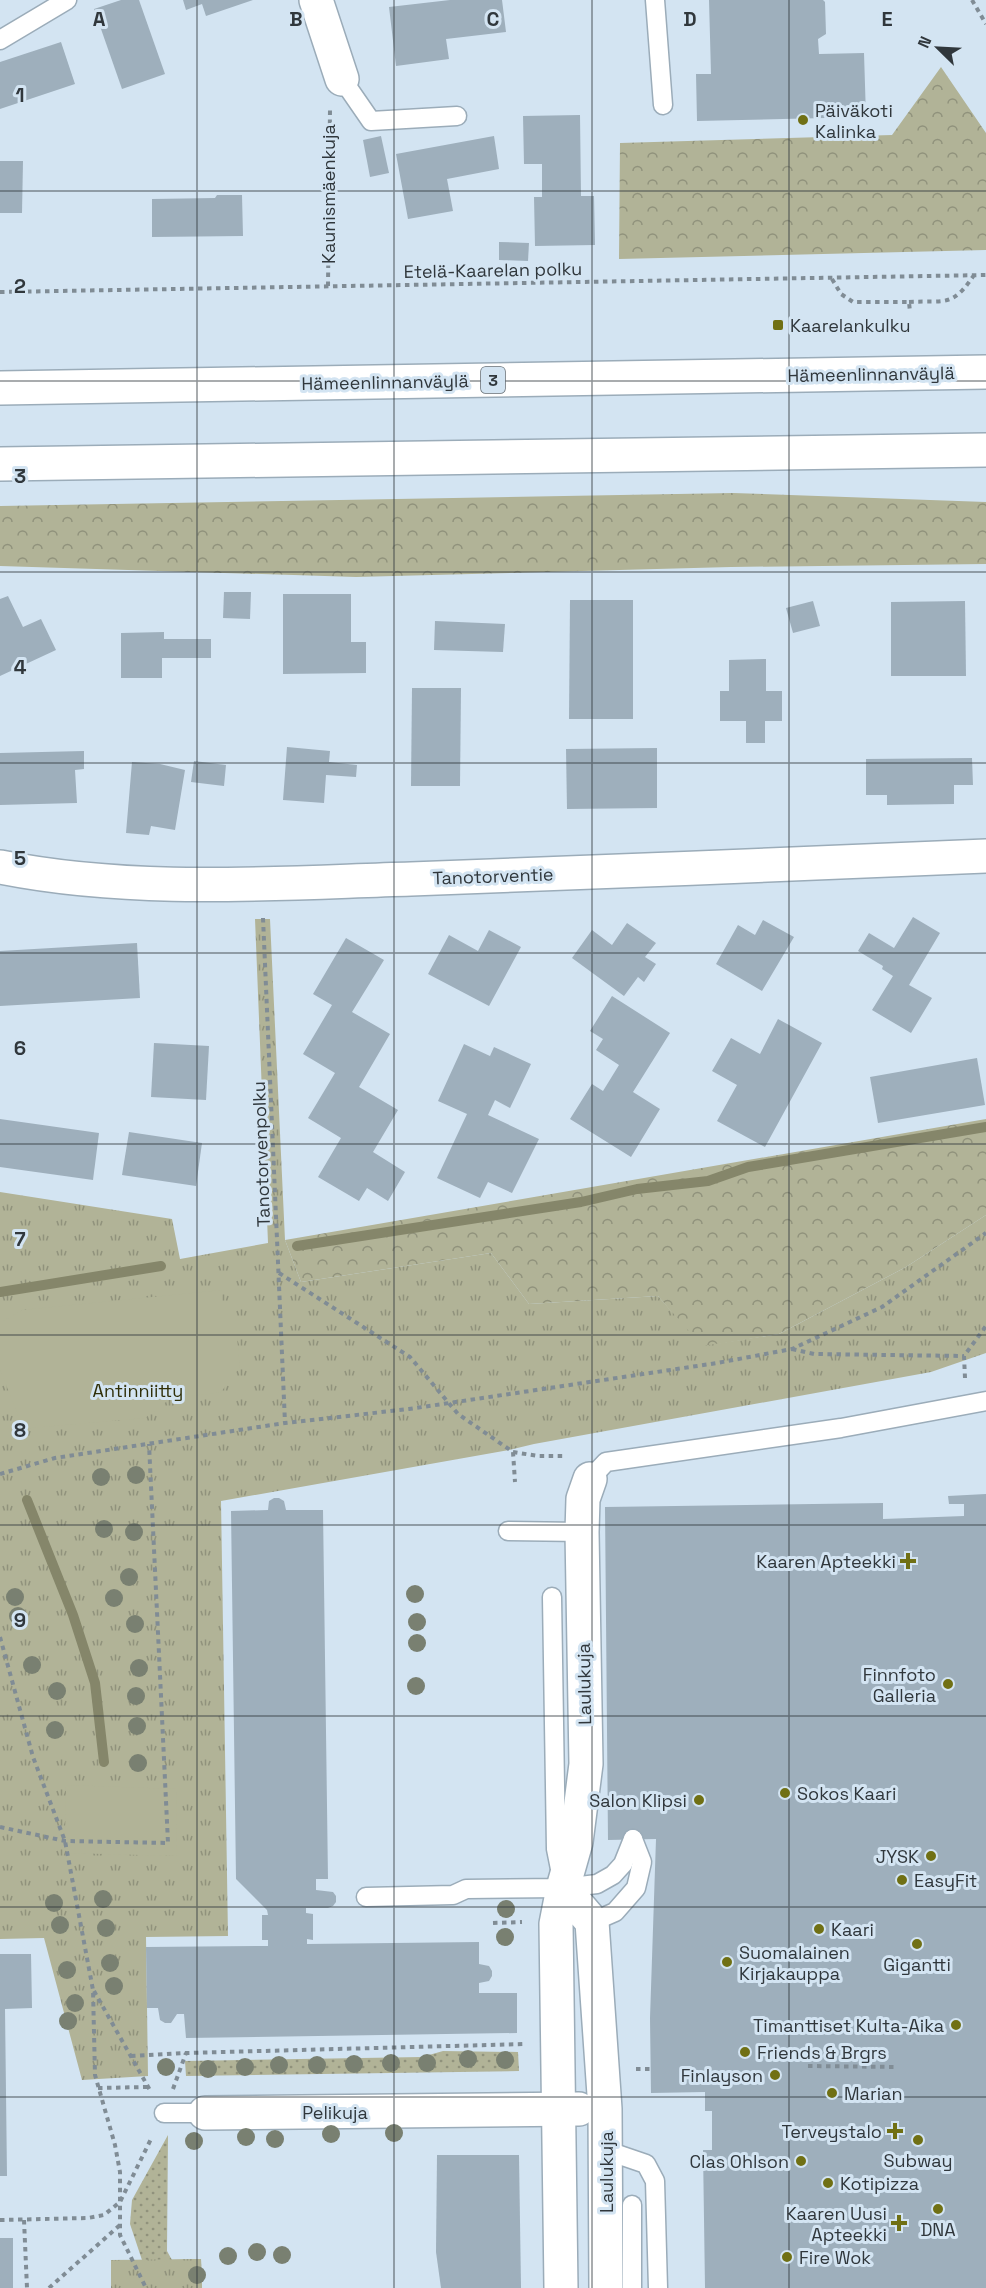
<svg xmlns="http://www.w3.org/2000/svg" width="986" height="2288" viewBox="0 0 986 2288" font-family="'Space Grotesk',sans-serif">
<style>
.grass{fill:url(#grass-dots)}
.forest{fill:url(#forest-crowns)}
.park{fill:url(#park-tufts)}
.pitch{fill:#b1b397}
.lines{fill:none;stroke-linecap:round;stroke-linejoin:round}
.stream{stroke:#85866a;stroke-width:10}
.building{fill:#9eafbc}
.service-casing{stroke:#9bacb9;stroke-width:21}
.minor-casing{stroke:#9bacb9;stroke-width:36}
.trunk-casing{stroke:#9bacb9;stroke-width:36}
.path{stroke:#808c95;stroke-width:4;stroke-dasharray:4.5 4.5;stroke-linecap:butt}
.service{stroke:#fff;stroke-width:18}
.minor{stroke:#fff;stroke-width:33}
.trunk{stroke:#fff;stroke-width:33}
.tree{fill:#798071}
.grid{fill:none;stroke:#30373c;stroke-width:1.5;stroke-opacity:0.55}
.poi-dot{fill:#707014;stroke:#d3e4f2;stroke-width:2}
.labels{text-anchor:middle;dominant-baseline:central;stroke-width:6;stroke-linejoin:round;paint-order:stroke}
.shield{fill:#d3e4f2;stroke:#616b73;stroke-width:1.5}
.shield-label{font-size:16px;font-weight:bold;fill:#30373c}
.poi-label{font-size:18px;fill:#30373c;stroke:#d3e4f2;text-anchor:start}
.street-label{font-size:18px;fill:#30373c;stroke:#d3e4f2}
.park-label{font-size:18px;fill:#2f2f08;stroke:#d3e4f2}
.grid-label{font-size:20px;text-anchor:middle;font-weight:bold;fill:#30373c;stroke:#d3e4f2;stroke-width:6;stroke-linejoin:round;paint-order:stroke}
</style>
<defs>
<pattern id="grass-dots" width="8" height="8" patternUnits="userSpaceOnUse" patternTransform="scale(1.5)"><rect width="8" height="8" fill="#b1b397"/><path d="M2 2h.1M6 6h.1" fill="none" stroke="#90927c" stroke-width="1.8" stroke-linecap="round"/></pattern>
<pattern id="forest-crowns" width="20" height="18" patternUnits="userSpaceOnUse" patternTransform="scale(1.5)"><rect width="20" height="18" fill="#b1b397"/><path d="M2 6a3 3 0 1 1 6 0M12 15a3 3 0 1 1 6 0" fill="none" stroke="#90927c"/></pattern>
<pattern id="park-tufts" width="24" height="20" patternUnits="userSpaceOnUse" patternTransform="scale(1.5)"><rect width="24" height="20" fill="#b1b397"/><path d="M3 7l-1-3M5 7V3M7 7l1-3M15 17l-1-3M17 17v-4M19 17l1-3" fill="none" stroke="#90927c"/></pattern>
</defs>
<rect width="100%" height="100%" fill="#d3e4f2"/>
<g class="grass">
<path d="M443,2051l75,1 1,19 -333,5 -1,-15 237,-4z"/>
<path d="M168,2135l-1,116 5,9 29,-1 1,29 -60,-28 -12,-36 2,-24z"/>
</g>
<g class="forest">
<path d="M941,67l45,66v117l-367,9 1,-116 272,-8z"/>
<path d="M733,493l253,9v62l-255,3 -375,10 -356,-11v-60z"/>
<path d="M986,1119v96l-80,52 -127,67 -78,13 -43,-51 -129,8 -38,-51 -190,29 -16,-42z"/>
</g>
<g class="park">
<path d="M255,919h15l15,321 16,42 190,-29 38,51 129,-8 44,50 77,-12 127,-67 80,-52v138l-55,19 -397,72 -25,6 -288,51 7,435 -82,1 2,139 -66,4 -38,-142 -44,1v-747l172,27 8,40 88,-16z"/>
<path d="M201,2259l1,29h-91v-28z"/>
</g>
<g class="pitch">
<path d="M222,1290v13l15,35 3,29 -19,25 -51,7 -25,19 -125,11 -3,-17 -17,-42v-47l22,-13z"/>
<path d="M66,1785l110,4 1,67 -109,-3 -3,-12z"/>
</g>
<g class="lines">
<g class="stream">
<path d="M297,1246l284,-44 56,-13 71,-8 40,-14 238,-40"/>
<path d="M0,1292l161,-26"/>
<path d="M27,1500l46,115 22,68 9,79"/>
</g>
</g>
<g class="building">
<path d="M121,0h18l26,74 -43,15 -28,-80z"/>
<path d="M183,0h70l-47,16 -4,-12 -16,6z"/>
<path d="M450,0h52l4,32 -60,7 3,20 -53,7 -7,-59z"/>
<path d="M709,0h114l2,2 1,32 -8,5 1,15 45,-1 2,64 -169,4 -1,-47h15z"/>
<path d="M61,42l14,42 -75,25v-47z"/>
<path d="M580,115l1,81h13l1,49 -60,1 -1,-49h8v-33h-18l-1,-48z"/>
<path d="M381,136l8,37 -19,4 -7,-37z"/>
<path d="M494,136l5,33 -52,10 6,32 -45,8 -12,-65z"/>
<path d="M0,161h23l-1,52h-22z"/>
<path d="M217,195h25l1,41 -91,1v-38l63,-1z"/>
<path d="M499,242l30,1 -1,18 -29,-1z"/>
<path d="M224,592h27l-1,27 -27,-1z"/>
<path d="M283,594h68v48h15v31l-83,1z"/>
<path d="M8,596l15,31 18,-8 15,31 -56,26v-77z"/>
<path d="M570,600h63v119h-64z"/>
<path d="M813,601l7,25 -27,7 -7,-25z"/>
<path d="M965,601l1,75h-75v-74z"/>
<path d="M435,621l70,3 -2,28 -69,-2z"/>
<path d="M164,632v7h47v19h-49v20h-41v-45z"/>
<path d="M766,659v32h16v30h-17v22h-19v-22h-26v-30h9v-31z"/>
<path d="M412,688h49l-1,98h-49z"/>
<path d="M287,747l43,4 -1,11 28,3 -1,12 -30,-2 -2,28 -41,-3z"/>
<path d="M657,748v60l-90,1 -1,-60z"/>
<path d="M84,751v18l-9,1 2,33 -77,2v-52z"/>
<path d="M972,758l1,27h-19v19l-67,1v-10h-21v-36z"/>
<path d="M194,761l32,4 -2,21 -33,-4z"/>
<path d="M132,762l28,2 25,6 -10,60 -24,-4 -2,9 -23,-2z"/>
<path d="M913,917l27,16 -31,52 23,13 -21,35 -39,-23 21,-34 -11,-7 1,-3 -25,-15 11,-18 25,15z"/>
<path d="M763,920l31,17 -32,54 -46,-27 22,-39 17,10z"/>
<path d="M627,923l29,20 -11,14 11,7 -12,18 -6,-5 -14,19 -52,-38 20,-28 20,15z"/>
<path d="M489,930l32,17 -32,59 -61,-32 21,-39 29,16z"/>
<path d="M346,938l38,22 -32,52 38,22 -31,53 39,23 -25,42 32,20 -17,29 -21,-13 -8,13 -41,-24 23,-39 -33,-20 27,-45 -32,-19 29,-49 -19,-11z"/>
<path d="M137,943l3,55 -140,8v-55z"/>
<path d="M612,996l58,37 -37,59 27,17 -29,48 -61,-38 22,-35 11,7 16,-26 -23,-15 7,-11 -13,-8z"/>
<path d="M778,1019l44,24 -57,104 -48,-26 20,-36 -25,-14 19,-33 29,16z"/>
<path d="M154,1043l55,3 -3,54 -55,-3z"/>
<path d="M464,1044l26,12 4,-9 37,17 -21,44 -15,-8 -7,15 51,24 -27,54 -24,-11 -8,16 -43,-20 30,-64 -29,-13z"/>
<path d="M977,1058l8,47 -107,18 -8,-46z"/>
<path d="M0,1119l99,14 -6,47 -93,-13z"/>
<path d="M129,1132l73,11 -6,43 -74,-11z"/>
<path d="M986,1494v794h-281l-2,-138h9v-39h-7v-19l-54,1 -1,-75 6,-179 -48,1 -3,-333 278,-4v16l81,-3v-12h-15l-1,-8z"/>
<path d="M274,1498h5l5,3 2,9h37l5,369h-12v11l17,2 3,4v6l-3,4 -5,2h-22v5l7,1v26l-6,-1v5l172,-2v22l10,2 3,5v5l-3,5 -10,2v10h38v40l-331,5 -2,-24h-7l-6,9h-6l-5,-3 -2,-12h-11l-1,-61 122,-1v-6h-6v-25h6l-1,-5 -31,-31 -5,-368 37,-1 1,-9z"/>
<path d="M0,1954h31l1,54 -27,1 2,167h-7z"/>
<path d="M437,2155h82l2,133h-80l-5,-36z"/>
<rect x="0" y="2238" width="13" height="50"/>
</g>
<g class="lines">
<g class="service-casing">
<g id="service">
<path d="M655,0l8,105"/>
<path d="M0,40l67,-40"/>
<path d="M342,79l29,42 86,-5"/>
<path d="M590,1479l16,-17 235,-34 145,-27"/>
<path d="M508,1531l74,1"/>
<path d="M552,1597l4,252 5,25"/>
<path d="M366,1897l87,-2 13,-6 97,-1 34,-4 16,-9 10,-11 10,-25"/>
<path d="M592,1922l23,-10 21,-24 6,-26 -9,-23"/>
<path d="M164,2113h41"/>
<path d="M605,2150l41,14 9,17 3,107"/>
<path d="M632,2205v83"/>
</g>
</g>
<g class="minor-casing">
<g id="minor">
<path d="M316,0l26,79"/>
<path d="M0,867c135,27 274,16 411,12 192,-6 383,-16 575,-23"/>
<path d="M563,1888l29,34 13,187 1,179"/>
<path d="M205,2113l374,-4"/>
<path d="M561,2288l-5,-364 7,-36 13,-46 10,-78 -4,-232 1,-33 7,-20"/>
</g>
</g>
<g class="trunk-casing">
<g id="trunk">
<path d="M0,388l986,-16"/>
<path d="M0,464l986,-14"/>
</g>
</g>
<g class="path">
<path d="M972,0l14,24"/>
<path d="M832,279l9,15 12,8h56l1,10"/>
<path d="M328,286l2,-176"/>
<path d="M0,292l986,-17"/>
<path d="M909,302c37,-2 43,6 65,-27"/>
<path d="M263,918l22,505"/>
<path d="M279,1273l131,84 48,57 55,38 2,30"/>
<path d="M792,1349l22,5 150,2"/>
<path d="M965,1378l-1,-22 22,-30"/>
<path d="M513,1452l25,4h28"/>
<path d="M0,1474l55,-16 230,-35 124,-14 308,-46 75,-14 90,-42 104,-74"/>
<path d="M0,1637l33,120 32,84 28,149 2,85 20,70 5,27v63l26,53"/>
<path d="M0,1827l65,14 103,2 -19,-399"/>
<path d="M493,1923l29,-1"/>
<path d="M94,1991l57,101"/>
<path d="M131,2056l55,-3 340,-9"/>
<path d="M808,2066l90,1"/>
<path d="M636,2069h14"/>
<path d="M98,2088l50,-1"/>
<path d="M173,2089l13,-36"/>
<path d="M0,2220l88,-2 16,-3 16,-13 32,-65"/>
<path d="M24,2220l3,68"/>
<path d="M49,2288l71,-63"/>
</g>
<use href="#service" class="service"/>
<use href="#minor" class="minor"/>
<use href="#trunk" class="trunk"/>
</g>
<g class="tree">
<circle cx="136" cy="1475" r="9"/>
<circle cx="101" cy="1477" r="9"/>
<circle cx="104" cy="1529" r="9"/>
<circle cx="134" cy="1532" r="9"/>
<circle cx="129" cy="1577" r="9"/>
<circle cx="415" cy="1594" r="9"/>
<circle cx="15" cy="1597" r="9"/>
<circle cx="114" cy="1598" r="9"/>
<circle cx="18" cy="1616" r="9"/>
<circle cx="417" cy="1622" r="9"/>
<circle cx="135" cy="1624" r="9"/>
<circle cx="417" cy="1643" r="9"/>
<circle cx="32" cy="1665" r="9"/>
<circle cx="139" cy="1668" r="9"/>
<circle cx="416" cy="1686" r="9"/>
<circle cx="57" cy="1691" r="9"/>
<circle cx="136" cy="1696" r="9"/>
<circle cx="137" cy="1726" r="9"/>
<circle cx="55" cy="1730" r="9"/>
<circle cx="138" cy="1763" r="9"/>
<circle cx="103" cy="1899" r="9"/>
<circle cx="54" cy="1903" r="9"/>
<circle cx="506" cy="1909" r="9"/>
<circle cx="60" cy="1925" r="9"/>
<circle cx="106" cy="1928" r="9"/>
<circle cx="505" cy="1937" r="9"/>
<circle cx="110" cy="1963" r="9"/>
<circle cx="67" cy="1970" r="9"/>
<circle cx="114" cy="1986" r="9"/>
<circle cx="75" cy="2003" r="9"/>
<circle cx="68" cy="2021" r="9"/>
<circle cx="468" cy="2059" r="9"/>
<circle cx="505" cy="2060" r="9"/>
<circle cx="391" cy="2063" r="9"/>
<circle cx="427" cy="2063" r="9"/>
<circle cx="354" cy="2064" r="9"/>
<circle cx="279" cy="2065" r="9"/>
<circle cx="317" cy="2065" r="9"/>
<circle cx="166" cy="2067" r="9"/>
<circle cx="245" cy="2067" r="9"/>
<circle cx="208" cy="2069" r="9"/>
<circle cx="394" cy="2133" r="9"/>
<circle cx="331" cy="2134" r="9"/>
<circle cx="246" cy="2137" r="9"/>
<circle cx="275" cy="2139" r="9"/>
<circle cx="194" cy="2141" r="9"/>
<circle cx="257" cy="2252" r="9"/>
<circle cx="282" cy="2255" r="9"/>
<circle cx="228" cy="2256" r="9"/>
<circle cx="197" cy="2275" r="9"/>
</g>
<path class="grid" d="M197,0v2288M394,0v2288M592,0v2288M789,0v2288M0,191h986M0,381h986M0,572h986M0,763h986M0,953h986M0,1144h986M0,1335h986M0,1525h986M0,1716h986M0,1907h986M0,2097h986"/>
<g class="poi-dot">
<circle cx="803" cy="120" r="6"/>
<rect x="772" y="319" width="12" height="12" rx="3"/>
<path d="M905 1552h6v6h6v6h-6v6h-6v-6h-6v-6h6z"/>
<circle cx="948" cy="1684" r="6"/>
<circle cx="785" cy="1793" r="6"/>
<circle cx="699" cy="1800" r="6"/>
<circle cx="931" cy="1856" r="6"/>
<circle cx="902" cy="1880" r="6"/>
<circle cx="819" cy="1929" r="6"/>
<circle cx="917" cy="1944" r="6"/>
<circle cx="727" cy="1962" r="6"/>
<circle cx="956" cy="2025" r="6"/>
<circle cx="745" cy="2052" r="6"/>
<circle cx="775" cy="2075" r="6"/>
<circle cx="832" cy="2093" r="6"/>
<path d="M892 2122h6v6h6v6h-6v6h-6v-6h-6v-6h6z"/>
<circle cx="918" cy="2140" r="6"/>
<circle cx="801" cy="2161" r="6"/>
<circle cx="828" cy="2183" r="6"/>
<circle cx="938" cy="2209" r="6"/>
<path d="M896 2214h6v6h6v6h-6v6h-6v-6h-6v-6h6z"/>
<circle cx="787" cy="2257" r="6"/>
</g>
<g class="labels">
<rect class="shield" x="481" y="367" width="24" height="26" rx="4.5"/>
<g class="shield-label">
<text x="493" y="380">3</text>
</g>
<g class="poi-label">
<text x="815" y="110">Päiväkoti<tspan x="815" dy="21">Kalinka</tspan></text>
<text x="790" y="325">Kaarelankulku</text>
<text x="896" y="1561" text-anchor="end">Kaaren Apteekki</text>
<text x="936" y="1674" text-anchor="end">Finnfoto<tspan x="936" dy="21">Galleria</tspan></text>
<text x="797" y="1793">Sokos Kaari</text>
<text x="687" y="1800" text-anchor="end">Salon Klipsi</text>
<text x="919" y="1856" text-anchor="end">JYSK</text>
<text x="914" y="1880">EasyFit</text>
<text x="831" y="1929">Kaari</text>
<text x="739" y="1952">Suomalainen<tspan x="739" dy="21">Kirjakauppa</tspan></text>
<text x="917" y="1964" text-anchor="middle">Gigantti</text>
<text x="944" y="2025" text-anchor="end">Timanttiset Kulta-Aika</text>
<text x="757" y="2052">Friends &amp; Brgrs</text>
<text x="763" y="2075" text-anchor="end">Finlayson</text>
<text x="844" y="2093">Marian</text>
<text x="882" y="2131" text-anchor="end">Terveystalo</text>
<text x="918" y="2160" text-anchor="middle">Subway</text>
<text x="789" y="2161" text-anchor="end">Clas Ohlson</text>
<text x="840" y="2183">Kotipizza</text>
<text x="887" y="2213" text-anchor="end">Kaaren Uusi<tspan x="887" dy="21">Apteekki</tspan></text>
<text x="938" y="2229" text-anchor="middle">DNA</text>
<text x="799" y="2257">Fire Wok</text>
</g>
<g class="street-label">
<text transform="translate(328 194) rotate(-90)">Kaunismäenkuja</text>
<text transform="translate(493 270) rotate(-1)">Etelä-Kaarelan polku</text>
<text transform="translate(871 374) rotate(-1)">Hämeenlinnanväylä</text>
<text transform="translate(385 382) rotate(-1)">Hämeenlinnanväylä</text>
<text transform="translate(493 876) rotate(-2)">Tanotorventie</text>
<text transform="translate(261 1154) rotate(-92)">Tanotorvenpolku</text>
<text transform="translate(584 1684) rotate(-91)">Laulukuja</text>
<text x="335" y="2112">Pelikuja</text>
<text transform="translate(606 2172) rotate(-90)">Laulukuja</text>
</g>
<g class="park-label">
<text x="138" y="1390">Antinniitty</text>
</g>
</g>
<g class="grid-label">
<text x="99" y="26">A</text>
<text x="296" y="26">B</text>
<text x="493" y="26">C</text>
<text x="690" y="26">D</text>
<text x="887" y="26">E</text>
<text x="20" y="102">1</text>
<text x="20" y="293">2</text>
<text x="20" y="483">3</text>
<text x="20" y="674">4</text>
<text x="20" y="865">5</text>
<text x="20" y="1055">6</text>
<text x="20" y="1246">7</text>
<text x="20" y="1437">8</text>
<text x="20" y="1627">9</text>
</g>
<g transform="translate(938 48) rotate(294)" stroke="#d3e4f2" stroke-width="4.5" paint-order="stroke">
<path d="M0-4.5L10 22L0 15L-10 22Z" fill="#30373c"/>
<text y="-9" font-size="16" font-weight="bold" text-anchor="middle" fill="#30373c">N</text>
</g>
</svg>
